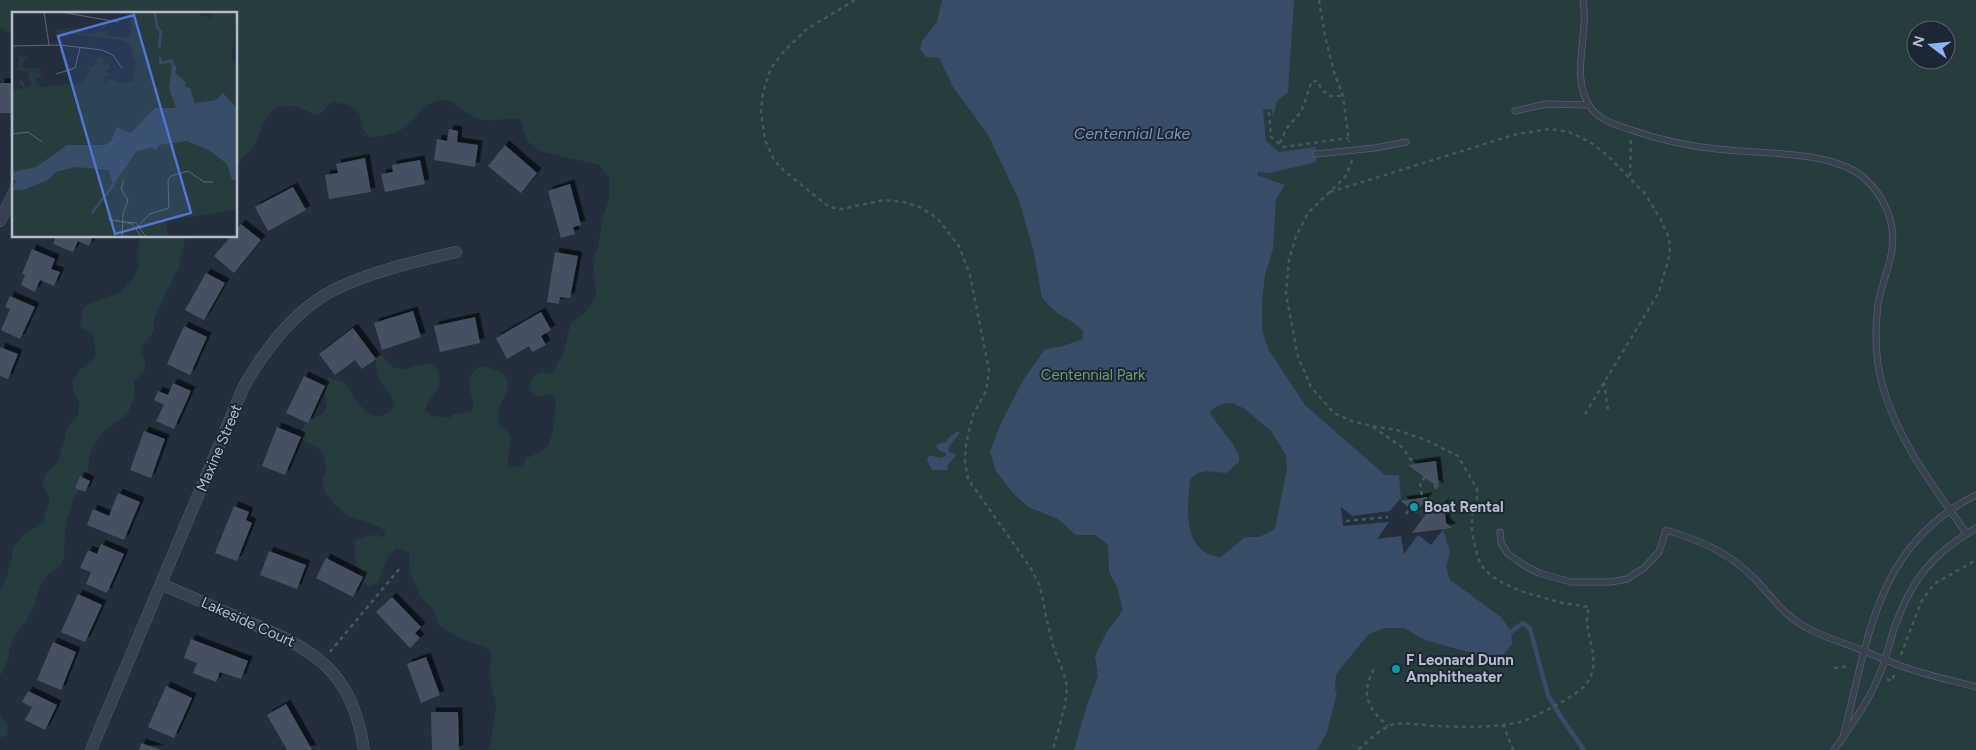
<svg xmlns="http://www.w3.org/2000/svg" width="1976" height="750" viewBox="0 0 1976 750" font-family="Figtree,sans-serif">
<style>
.green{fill:#263c3f;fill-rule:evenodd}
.water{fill:#394c67;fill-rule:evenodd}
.pier{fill:#242f3e}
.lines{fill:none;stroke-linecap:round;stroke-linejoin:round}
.stream{stroke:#394c67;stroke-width:4.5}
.building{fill:#455162;filter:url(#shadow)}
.service-casing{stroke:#565f6c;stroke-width:7}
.minor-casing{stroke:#565f6c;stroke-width:12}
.path{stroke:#44595c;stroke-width:2.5;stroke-dasharray:4 4;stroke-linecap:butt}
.service{stroke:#38414e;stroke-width:5.5}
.minor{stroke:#38414e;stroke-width:11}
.culture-dot{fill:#0f9aa8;stroke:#1d2633;stroke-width:2}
.labels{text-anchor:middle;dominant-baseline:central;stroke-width:4;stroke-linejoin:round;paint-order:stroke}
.park-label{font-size:15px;fill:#6b9a76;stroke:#1d2633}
.street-label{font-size:15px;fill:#b4bcc9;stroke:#1d2633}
.poi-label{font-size:15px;font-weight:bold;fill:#b4bcc9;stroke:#1d2633;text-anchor:start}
.water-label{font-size:16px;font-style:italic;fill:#7c92b1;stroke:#1d2633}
.inset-river{fill:none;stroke:#394c67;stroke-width:2.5}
.inset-road{fill:none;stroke:#5e6776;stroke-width:1}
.view{fill:#5274d3;fill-opacity:0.15;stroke:#5274d3;stroke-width:2.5}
.inset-edge{fill:none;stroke:#b4bcc9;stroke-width:2.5}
</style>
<defs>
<filter id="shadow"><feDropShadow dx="4.5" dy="-4.5" stdDeviation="0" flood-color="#0009"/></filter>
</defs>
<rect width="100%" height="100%" fill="#242f3e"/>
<g class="green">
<path d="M0,0h1976v750h-1488l3,-8 5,-37 -7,-32 3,-19 -7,-7 -19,-6 -26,-14 -7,-17 -12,-13 -11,-25 -1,-19 -12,-5c-4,4 -9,8 -11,13 -7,11 -2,19 -16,26 -15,-10 -15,-30 -15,-47l15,-5 14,2 2,-5c-10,-9 -20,-9 -32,-14 -12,-5 -21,-14 -28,-25 -7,-10 -1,-16 0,-26 1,-14 -11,-23 -23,-27l-3,-7 7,-11 17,-9 2,-6 -2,-24 4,-5 15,4 23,31 13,4 10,-4 6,-7c-4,-15 -10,-15 -16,-28 -3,-6 -3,-13 -3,-20l3,-2c8,2 11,12 20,13 14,2 18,-9 36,-4 12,27 -3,23 -10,45l7,6 17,2 5,-4 17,-2 3,-10c-11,-19 -2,-45 23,-31 2,1 5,2 7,4 14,16 -15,31 -4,51l7,4 4,9 -4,25 2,4 13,-2 4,-7 22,-12c5,-13 9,-35 7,-49l-6,-4 -13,3 -6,-6c1,-15 7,-21 22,-17l11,-20 8,-31 11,-7 9,-10 5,-13 -3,-32 5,-14 5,-30 6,-19v-21l-10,-12 -60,-14 -12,-10 -7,-22c-15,-2 -31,5 -46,-2 -12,-5 -17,-18 -34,-17 -15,1 -24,20 -36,28 -10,6 -22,8 -33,10l-8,-9 -3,-14 -10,-10 -18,-3 -13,13c-10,-1 -16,-8 -25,-9 -31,-2 -29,19 -40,40 -3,5 -9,9 -13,14 -2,3 -3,7 -5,11v-157h-222v22l-14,-9zM1916,30h30v30h-30z"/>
<path d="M141,236h45l-7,30 -25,52v13l-13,16v4l5,14 -2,7 -10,9v16l-6,16 -5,5 -17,10 -16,23 -3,25 -14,24 -8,28 -1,29 -4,9 -10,6 -8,10 -12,33 -13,17 -6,11 -3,16 -8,17v-86l7,-13 7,-31 11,-13 11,-6 8,-7 6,-22 -8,-13 3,-9 14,-15 8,-33 11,-13 1,-13 -5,-10 -2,-10 6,-10 18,-16 -3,-21 -13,-8 3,-19 9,-6 28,-9 13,-14 6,-14 -2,-10z"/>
<path d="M0,715c7,6 9,11 7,20l-7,3z"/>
</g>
<g class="water">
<path d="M942,0h352l-6,92 -11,9 -4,16 -1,-8 -9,1 3,31 13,11 37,-5v15l-46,11 -12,-1 -1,3 28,10 -9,14 -3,50 -8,26 -3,25v29l6,20 37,56 80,70h14l2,26 25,21 17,8 7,22 -4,15 4,13 51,37 10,15 1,12 -8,10 -21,2 -58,-16 -21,-12h-20l-16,7 -28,34 -4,6 -1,15 2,2 -10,40 -10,18h-243l13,-45 11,-29 -3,-20 11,-23 17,-23 -6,-23 -8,-16 -1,-26 -13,-10h-19l-18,-16 -30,-12 -16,-15 -16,-21 -6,-19 11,-29 23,-44 21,-30 18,-3 20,-7v-8l-10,-9 -15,-8 -16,-16 -8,-45 -15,-53 -31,-65 -35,-48 -14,-29 -13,-1 -6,-8 2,-8 15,-19zM1233,403l12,6 26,22 15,24 1,13 -12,61 -16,8h-14l-24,20c-39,-3 -34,-48 -31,-77 9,-13 22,-8 36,-7l13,-11v-6l-6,-12 -23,-30c3,-9 14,-11 23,-11z"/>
<path d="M958,431l2,2 -11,13 -1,4 3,3h3l2,2 -9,11 1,4h-16l-5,-10 2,-5 10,3 7,-2v-3l-6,-2 -4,-5 1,-2 10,-2 1,-4z"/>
</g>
<path class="pier" d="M1400,499l26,23 17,8 -12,15 -13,-10 -14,19 -3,-18 -24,3 12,-17 -46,4 -2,-19 11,9 38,-5z"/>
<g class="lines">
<path class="stream" d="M1511,632l12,-9 7,6 18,66 13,22 23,33"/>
</g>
<g class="building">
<path d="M0,83h12l-1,30h-11z"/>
<path d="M449,129l9,2 -1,11 21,3 -3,22 -41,-7 3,-21 10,2z"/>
<path d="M505,145l32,28 -16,20 -33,-27z"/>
<path d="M365,158l6,34 -42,7 -4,-24 13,-2 -2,-9z"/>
<path d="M420,160l5,24 -40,8 -4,-18 12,-2 -1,-7z"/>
<path d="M570,184l11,41 -8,2 2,7 -14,4 -13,-47z"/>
<path d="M293,187l13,23 -38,21 -13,-24z"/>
<path d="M241,224l20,16 -27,33 -20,-17 17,-20h5v-6z"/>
<path d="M56,236h37l-4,10 -11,-5 -5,11 -20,-8z"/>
<path d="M32,249l23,10 -4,10 9,3 -6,14 -14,-6 -5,12 -14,-7 4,-10 -3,-1z"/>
<path d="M555,252l23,4 -8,42 -10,-1 -1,7 -12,-2z"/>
<path d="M206,273l19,10 -21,37 -19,-10z"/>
<path d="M10,296l25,11 -15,32 -19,-9 9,-21 -5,-2z"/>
<path d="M413,311l8,26 -39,13 -8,-27z"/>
<path d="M541,312l10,18 -10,6 5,9 -14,7 -3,-6 -22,13 -11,-21z"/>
<path d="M475,317l5,26 -40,9 -6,-26z"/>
<path d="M184,326l23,11 -17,38 -23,-11z"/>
<path d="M353,328l23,31 -14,10 -7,-9 -20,15 -16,-21z"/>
<path d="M0,347l18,7 -10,25 -8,-3z"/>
<path d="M304,376l21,10 -17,37 -22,-10z"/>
<path d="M173,383l18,8 -17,38 -18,-8 8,-16 -10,-5 4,-9 10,4z"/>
<path d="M277,427l24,10 -16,38 -23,-9z"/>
<path d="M144,431l21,8 -14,39 -21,-8z"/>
<path d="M1436,461l3,27 -31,-23 6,-1z"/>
<path d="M80,476l10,5 -5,11 -10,-4z"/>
<path d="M118,493l22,9 -16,38 -37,-15 6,-16 16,7z"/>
<path d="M1428,497l-12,17 -15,-13z"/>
<path d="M1444,503l2,20 6,5 -40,5 17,-23 6,4z"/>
<path d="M234,506l15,6 -3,8 6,3 -15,38 -22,-8z"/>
<path d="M101,544l23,10 -17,39 -21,-9 5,-12 -11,-4 8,-18 9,4z"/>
<path d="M269,551l37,14 -9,24 -37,-14z"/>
<path d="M326,558l37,19 -10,20 -37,-19z"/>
<path d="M78,594l24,11 -17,37 -24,-10z"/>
<path d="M392,597l29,30 -6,6 5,5 -10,10 -34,-36z"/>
<path d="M191,639l57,22 -7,18 -21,-7 -4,10 -23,-9 4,-10 -13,-5z"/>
<path d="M53,642l23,10 -15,38 -24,-10z"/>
<path d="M426,657l14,38 -19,8 -14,-39z"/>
<path d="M166,686l26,12 -18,40 -26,-11z"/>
<path d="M28,691l29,14 -12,25 -20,-10 7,-13 -10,-5z"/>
<path d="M286,704l26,46h-25l-20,-35z"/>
<path d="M431,712h27l1,38h-27z"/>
<path d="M141,743l20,7h-22z"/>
</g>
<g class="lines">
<g class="service-casing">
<g id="service">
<path d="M1583,0c1,8 2,16 1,24 -1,26 -10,57 5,81 8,14 25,19 39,24 29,10 59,17 89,20 41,5 114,1 146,28 21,18 33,45 29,73 -3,19 -11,36 -14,54 -3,25 -3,54 4,79 14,55 52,105 85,151"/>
<path d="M1515,111l31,-7 43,1"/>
<path d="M1316,154l59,-6 31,-6"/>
<path d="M1500,532l1,11 7,11 17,12 14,7 32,9h40l16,-3 17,-11 15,-16 7,-22c36,11 62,22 89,49 18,19 27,35 52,49 18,10 38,15 57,23 15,6 30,13 46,18 21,7 44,12 66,18"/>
<path d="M1843,738c25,-97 32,-193 133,-243"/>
<path d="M1834,750c16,-23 33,-46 44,-72 8,-17 11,-35 17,-52 18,-49 37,-71 81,-98"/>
</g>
</g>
<g class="minor-casing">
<g id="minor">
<path d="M0,221l14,-29"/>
<path d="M161,584c28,12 56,25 85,37 69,29 106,49 118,129"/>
<path d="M91,750l153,-364c23,-40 54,-81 98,-100 36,-16 76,-25 114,-34"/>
</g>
</g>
<g class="path">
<path d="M855,0l-48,29 -22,21 -14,18 -8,24 -2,20 4,28 9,20 10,11 45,36 13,2 42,-9 20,2 18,6 16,11 21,27 11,29 19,95 -3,21 -13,24 -7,29 -1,18 3,17 62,88 10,19 7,35 7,28 10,25 3,13 -2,18 -12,45"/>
<path d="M1319,0l6,36 9,36 9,24 6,46"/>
<path d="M1269,112l2,25 13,10 64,-9"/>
<path d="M1280,143l6,-14 15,-17 11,-31h6l3,8 8,7h14"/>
<path d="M1352,160l-6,16 -38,37 -12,23 -7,24 -3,34 12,63 13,30 23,26 17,8 21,5 25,4 29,10 32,16 19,33v11l-5,17v15l5,23 4,10 9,10 13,8 17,8 42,12 27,4c-8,23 12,46 1,71 -5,11 -21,20 -32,26 -12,6 -24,14 -38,18 -24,6 -58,5 -83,4 -12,0 -36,-5 -46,-1 -12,5 -23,16 -33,25"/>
<path d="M1630,176l1,-36"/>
<path d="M1330,192l187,-58 33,-5 19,3 21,10 18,14 37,38 16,26 8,18 1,16 -11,38 -74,122"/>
<path d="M1604,382l4,28"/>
<path d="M1373,427l29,20 12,17"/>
<path d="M1425,477l-5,6 2,14 7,5"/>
<path d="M1435,485l1,7"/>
<path d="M1406,514l2,-3"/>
<path d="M1346,521l42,-4"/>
<path d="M330,652l70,-84"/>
<path d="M1901,655l20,-53 13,-18 42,-24"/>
<path d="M1834,668l15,-2"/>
<path d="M1374,669c-14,25 -6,40 14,57"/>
<path d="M1887,679l5,2 2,-6"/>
<path d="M1503,724l10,26"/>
</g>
<use href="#service" class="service"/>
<use href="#minor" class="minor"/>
</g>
<g class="culture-dot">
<circle cx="1414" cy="507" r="5"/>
<circle cx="1396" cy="669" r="5"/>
</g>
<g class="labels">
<g class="park-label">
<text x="1093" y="375">Centennial Park</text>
</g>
<g class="street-label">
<text transform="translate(219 448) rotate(-67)">Maxine Street</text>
<text transform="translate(248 622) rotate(24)">Lakeside Court</text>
</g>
<g class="poi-label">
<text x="1424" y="507">Boat Rental</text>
<text x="1406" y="660">F Leonard Dunn<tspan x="1406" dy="17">Amphitheater</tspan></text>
</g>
<g class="water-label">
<text x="1132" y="133">Centennial Lake</text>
</g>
</g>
<g transform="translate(12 12)">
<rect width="225" height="225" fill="#242f3e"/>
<path d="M122,0h58l18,6 3,-6h24l-5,48 5,5v150l-2,-5 -69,11 2,16h-156v-147l12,-2 -5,-6 3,-3 4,9 5,-4 -3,-12 -16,-3 6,-1 1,-14 3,3h6l-6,5 2,6 17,1 -3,3 5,3 -8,5 6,7 41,-4 8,-12 -4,-3 4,-2 1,3 8,-12 6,1 -2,8 6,-3 1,6 -6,1 7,4 -9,5 3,3 6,-3 9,4 13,-2 3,-19 -5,-6 2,-4 -3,-7 -9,-5 -57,-7 -4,3 -5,-6 17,-2 11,6 22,-2 5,4 19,1 3,-7 -2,-13z" fill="#263c3f"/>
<path d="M160,53l5,2 -2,6 11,9 -1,5 5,1 5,15 21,-3 7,-7 14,15v71l-5,1 -5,-16 -17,-13 -23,-10 -28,4 -4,6 -2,-4 -16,4 -24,34 -4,-15 -33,-3 -20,5 -8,8 -25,10h-11l4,-9 -4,-2v-7l24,-5 31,-22h38l6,-4 6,-14 14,6 24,-25h21l-7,-20z" fill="#394c67"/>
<path class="inset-river" d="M143,0l2,15 4,5 -2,16M148,45v6l12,-2 1,5M80,201l22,-29"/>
<path class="inset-road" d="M32,0l5,33M49,0l57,10M0,34l48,-1 42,5 11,5 9,13M44,62l19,-6 5,-20M0,122l16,-2 14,10M96,207l24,5 10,13M105,209l19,2 10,14M125,215l13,-13 19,-6 -1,-28 3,-4 17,-5 16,11h9M110,225l1,-23 5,-14 -7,-11 3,-9"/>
<path class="view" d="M122,3l57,198 -76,21 -57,-198z"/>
<rect width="225" height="225" class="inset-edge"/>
</g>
<g transform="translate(1931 45) rotate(286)"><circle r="24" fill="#1d2633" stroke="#59626f"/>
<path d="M0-4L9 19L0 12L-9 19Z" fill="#8ab4f8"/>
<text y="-8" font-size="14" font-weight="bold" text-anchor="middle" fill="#b4bcc9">N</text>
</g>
</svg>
